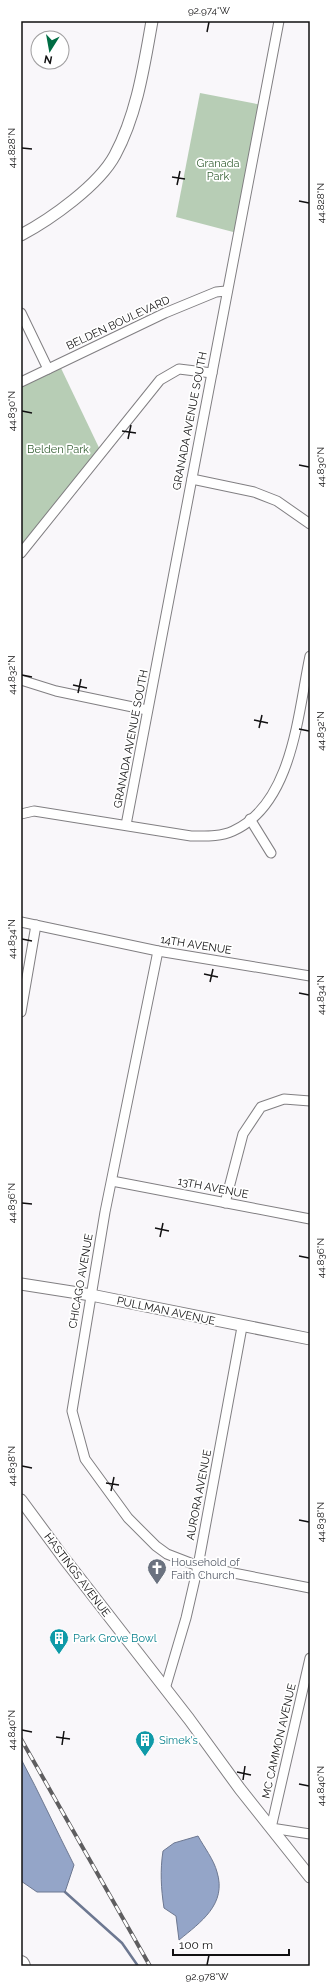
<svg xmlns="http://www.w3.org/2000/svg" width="331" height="1987" viewBox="0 0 331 1987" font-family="Raleway,sans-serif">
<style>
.green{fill:#b7cdb5}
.water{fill:#94a5c8;stroke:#6d7891}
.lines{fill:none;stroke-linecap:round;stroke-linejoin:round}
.stream{stroke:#6d7891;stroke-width:2.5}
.minor-casing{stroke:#817f82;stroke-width:11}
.tertiary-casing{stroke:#817f82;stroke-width:13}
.motorway-casing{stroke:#817f82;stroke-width:18}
.minor{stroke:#fff;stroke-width:9}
.tertiary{stroke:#fff;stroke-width:11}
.motorway{stroke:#fff;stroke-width:16}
.rail-casing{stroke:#5f5e60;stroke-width:4}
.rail{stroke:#fff;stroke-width:2.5;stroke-dasharray:8;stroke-linecap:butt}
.ticks{fill:none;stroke:#111011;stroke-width:1.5}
.labels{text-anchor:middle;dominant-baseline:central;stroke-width:3.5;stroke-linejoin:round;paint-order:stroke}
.park-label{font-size:11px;fill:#345f33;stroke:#fff}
.street-label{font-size:11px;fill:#111011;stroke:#fff}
.worship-label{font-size:11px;fill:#5b616d;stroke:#fff;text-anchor:start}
.culture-label{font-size:11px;fill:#0d838f;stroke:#fff;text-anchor:start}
.neatline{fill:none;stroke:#111011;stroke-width:1.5}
.ticks-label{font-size:10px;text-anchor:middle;fill:#111011}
</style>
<rect width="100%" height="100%" fill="#f9f7fa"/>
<g class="green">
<path d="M200,93l62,12 -25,128 -61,-16z"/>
<path d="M59,364l43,90 -81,99v-171z"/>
</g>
<g class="water">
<path d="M21,1759c19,35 35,71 53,106l-9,27h-28l-16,-11z"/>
<path d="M198,1836c6,11 16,24 19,36 10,32 -16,50 -38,68l-3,-24 -12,-8c-3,-19 -4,-38 -1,-57l11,-8z"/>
</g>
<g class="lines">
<path class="stream" d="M65,1892l57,51 16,23"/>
<g class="minor-casing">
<g id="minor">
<path d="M21,313l27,56"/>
<path d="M21,382l144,-69 51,-21 10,-1"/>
<path d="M192,479l62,13 23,9 33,23"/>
<path d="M21,553l139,-173 19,-11 33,4"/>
<path d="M21,680l35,11 91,19"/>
<path d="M21,814l13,-3 157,25c14,0 29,1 42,-5 60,-27 65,-119 77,-175"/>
<path d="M250,819l21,34"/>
<path d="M126,825l153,-804"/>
<path d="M21,922l137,29 152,25"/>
<path d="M158,951l-53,261 -33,199 13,48 43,59 28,28 11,8 31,12 112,22"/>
<path d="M21,1012l15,-87"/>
<path d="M112,1181l198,38"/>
<path d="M225,1203l18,-69 18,-27 23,-8 26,2"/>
<path d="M310,1658l-39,170 39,6"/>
<path d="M165,1689l21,-71 12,-52 44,-239"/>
</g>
</g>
<g class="tertiary-casing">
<g id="tertiary">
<path d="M21,235c30,-16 78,-50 94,-80 22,-41 29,-89 37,-134"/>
<path d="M21,1284l70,11 219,44"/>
<path d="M21,1500l42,57 126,162 51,70 70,88"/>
</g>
</g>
<g class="motorway-casing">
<path id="motorway" d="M21,1964l1,2"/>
</g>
<use href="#minor" class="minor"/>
<use href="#tertiary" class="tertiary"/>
<use href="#motorway" class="motorway"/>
<g class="rail-casing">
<path id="rail" d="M21,1739l129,227"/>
</g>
<use href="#rail" class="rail"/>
</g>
<path class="ticks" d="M207,32l2,-10M22,148l10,1M172,177l13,2M177,185l3,-14M299,201l10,2M22,411l10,2M122,431l14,2M128,439l3,-14M299,465l10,2M22,675l10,2M73,685l14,3M78,693l3,-14M254,720l14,3M259,728l3,-13M299,729l10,2M22,939l10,2M204,974l14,3M210,982l3,-13M299,993l10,2M22,1203l10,1M155,1228l14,3M160,1237l3,-14M299,1256l10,2M22,1466l10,2M106,1483l13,2M111,1491l3,-14M299,1520l10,2M22,1730l10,2M56,1737l14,2M62,1745l2,-14M237,1772l14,3M243,1780l2,-14M299,1784l10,2M207,1965l2,-10"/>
<defs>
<g id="church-pin" transform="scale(1)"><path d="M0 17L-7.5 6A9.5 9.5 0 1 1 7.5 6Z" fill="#6b7280" stroke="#fff"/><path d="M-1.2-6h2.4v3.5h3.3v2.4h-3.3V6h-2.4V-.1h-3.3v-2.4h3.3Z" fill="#fff"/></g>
<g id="building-pin" transform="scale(1)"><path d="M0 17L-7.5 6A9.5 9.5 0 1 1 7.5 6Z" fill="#0f9aa8" stroke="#fff"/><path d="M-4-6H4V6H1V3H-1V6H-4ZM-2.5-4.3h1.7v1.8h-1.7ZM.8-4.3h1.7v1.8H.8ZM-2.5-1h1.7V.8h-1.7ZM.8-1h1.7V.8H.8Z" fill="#fff"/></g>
</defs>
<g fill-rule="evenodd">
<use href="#church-pin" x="157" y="1568"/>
<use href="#building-pin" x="59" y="1638"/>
<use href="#building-pin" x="145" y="1740"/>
</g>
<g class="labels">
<g class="park-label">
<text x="218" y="163">Granada<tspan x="218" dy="13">Park</tspan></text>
<text x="58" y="449">Belden Park</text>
</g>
<g class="street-label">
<text transform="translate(118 323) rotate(-25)">BELDEN BOULEVARD</text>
<text transform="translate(190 421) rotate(-79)">GRANADA AVENUE SOUTH</text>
<text transform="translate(131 739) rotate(-79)">GRANADA AVENUE SOUTH</text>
<text transform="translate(196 945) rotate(9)">14TH AVENUE</text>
<text transform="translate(213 1188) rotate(11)">13TH AVENUE</text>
<text transform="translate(81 1281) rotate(-80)">CHICAGO AVENUE</text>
<text transform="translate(166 1311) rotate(12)">PULLMAN AVENUE</text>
<text transform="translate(199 1495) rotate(-79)">AURORA AVENUE</text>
<text transform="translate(77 1575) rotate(53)">HASTINGS AVENUE</text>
<text transform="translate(279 1741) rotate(-77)">MC CAMMON AVENUE</text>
</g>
<g class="worship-label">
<text x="171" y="1562">Household of<tspan x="171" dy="13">Faith Church</tspan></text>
</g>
<g class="culture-label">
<text x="73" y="1638">Park Grove Bowl</text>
<text x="159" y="1740">Simek's</text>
</g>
</g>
<rect width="331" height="1987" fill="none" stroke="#ffffff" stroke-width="44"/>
<g transform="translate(50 50) rotate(191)"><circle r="19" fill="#ffffff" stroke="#a09fa0"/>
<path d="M0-3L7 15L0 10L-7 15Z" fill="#006d44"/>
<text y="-6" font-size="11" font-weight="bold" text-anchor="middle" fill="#111011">N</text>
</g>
<path d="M173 1949v6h116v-6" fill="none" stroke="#111011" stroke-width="2"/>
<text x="179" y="1949" font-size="12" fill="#111011" stroke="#ffffff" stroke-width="3" paint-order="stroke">100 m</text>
<rect x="22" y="22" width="287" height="1943" class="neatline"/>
<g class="ticks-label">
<text x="209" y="14">92.974°W</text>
<text transform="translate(11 148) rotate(-90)" y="4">44.828°N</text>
<text transform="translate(320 203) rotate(-90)" y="4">44.828°N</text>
<text transform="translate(11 411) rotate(-90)" y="4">44.830°N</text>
<text transform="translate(320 467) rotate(-90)" y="4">44.830°N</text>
<text transform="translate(11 675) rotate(-90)" y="4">44.832°N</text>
<text transform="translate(320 731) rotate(-90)" y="4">44.832°N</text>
<text transform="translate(11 939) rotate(-90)" y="4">44.834°N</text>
<text transform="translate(320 995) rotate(-90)" y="4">44.834°N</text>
<text transform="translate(11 1203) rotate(-90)" y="4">44.836°N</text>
<text transform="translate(320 1258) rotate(-90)" y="4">44.836°N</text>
<text transform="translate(11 1466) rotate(-90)" y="4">44.838°N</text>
<text transform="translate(320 1522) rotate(-90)" y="4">44.838°N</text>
<text transform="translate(11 1730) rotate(-90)" y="4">44.840°N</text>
<text transform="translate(320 1786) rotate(-90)" y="4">44.840°N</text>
<text x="207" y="1980">92.978°W</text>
</g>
</svg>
